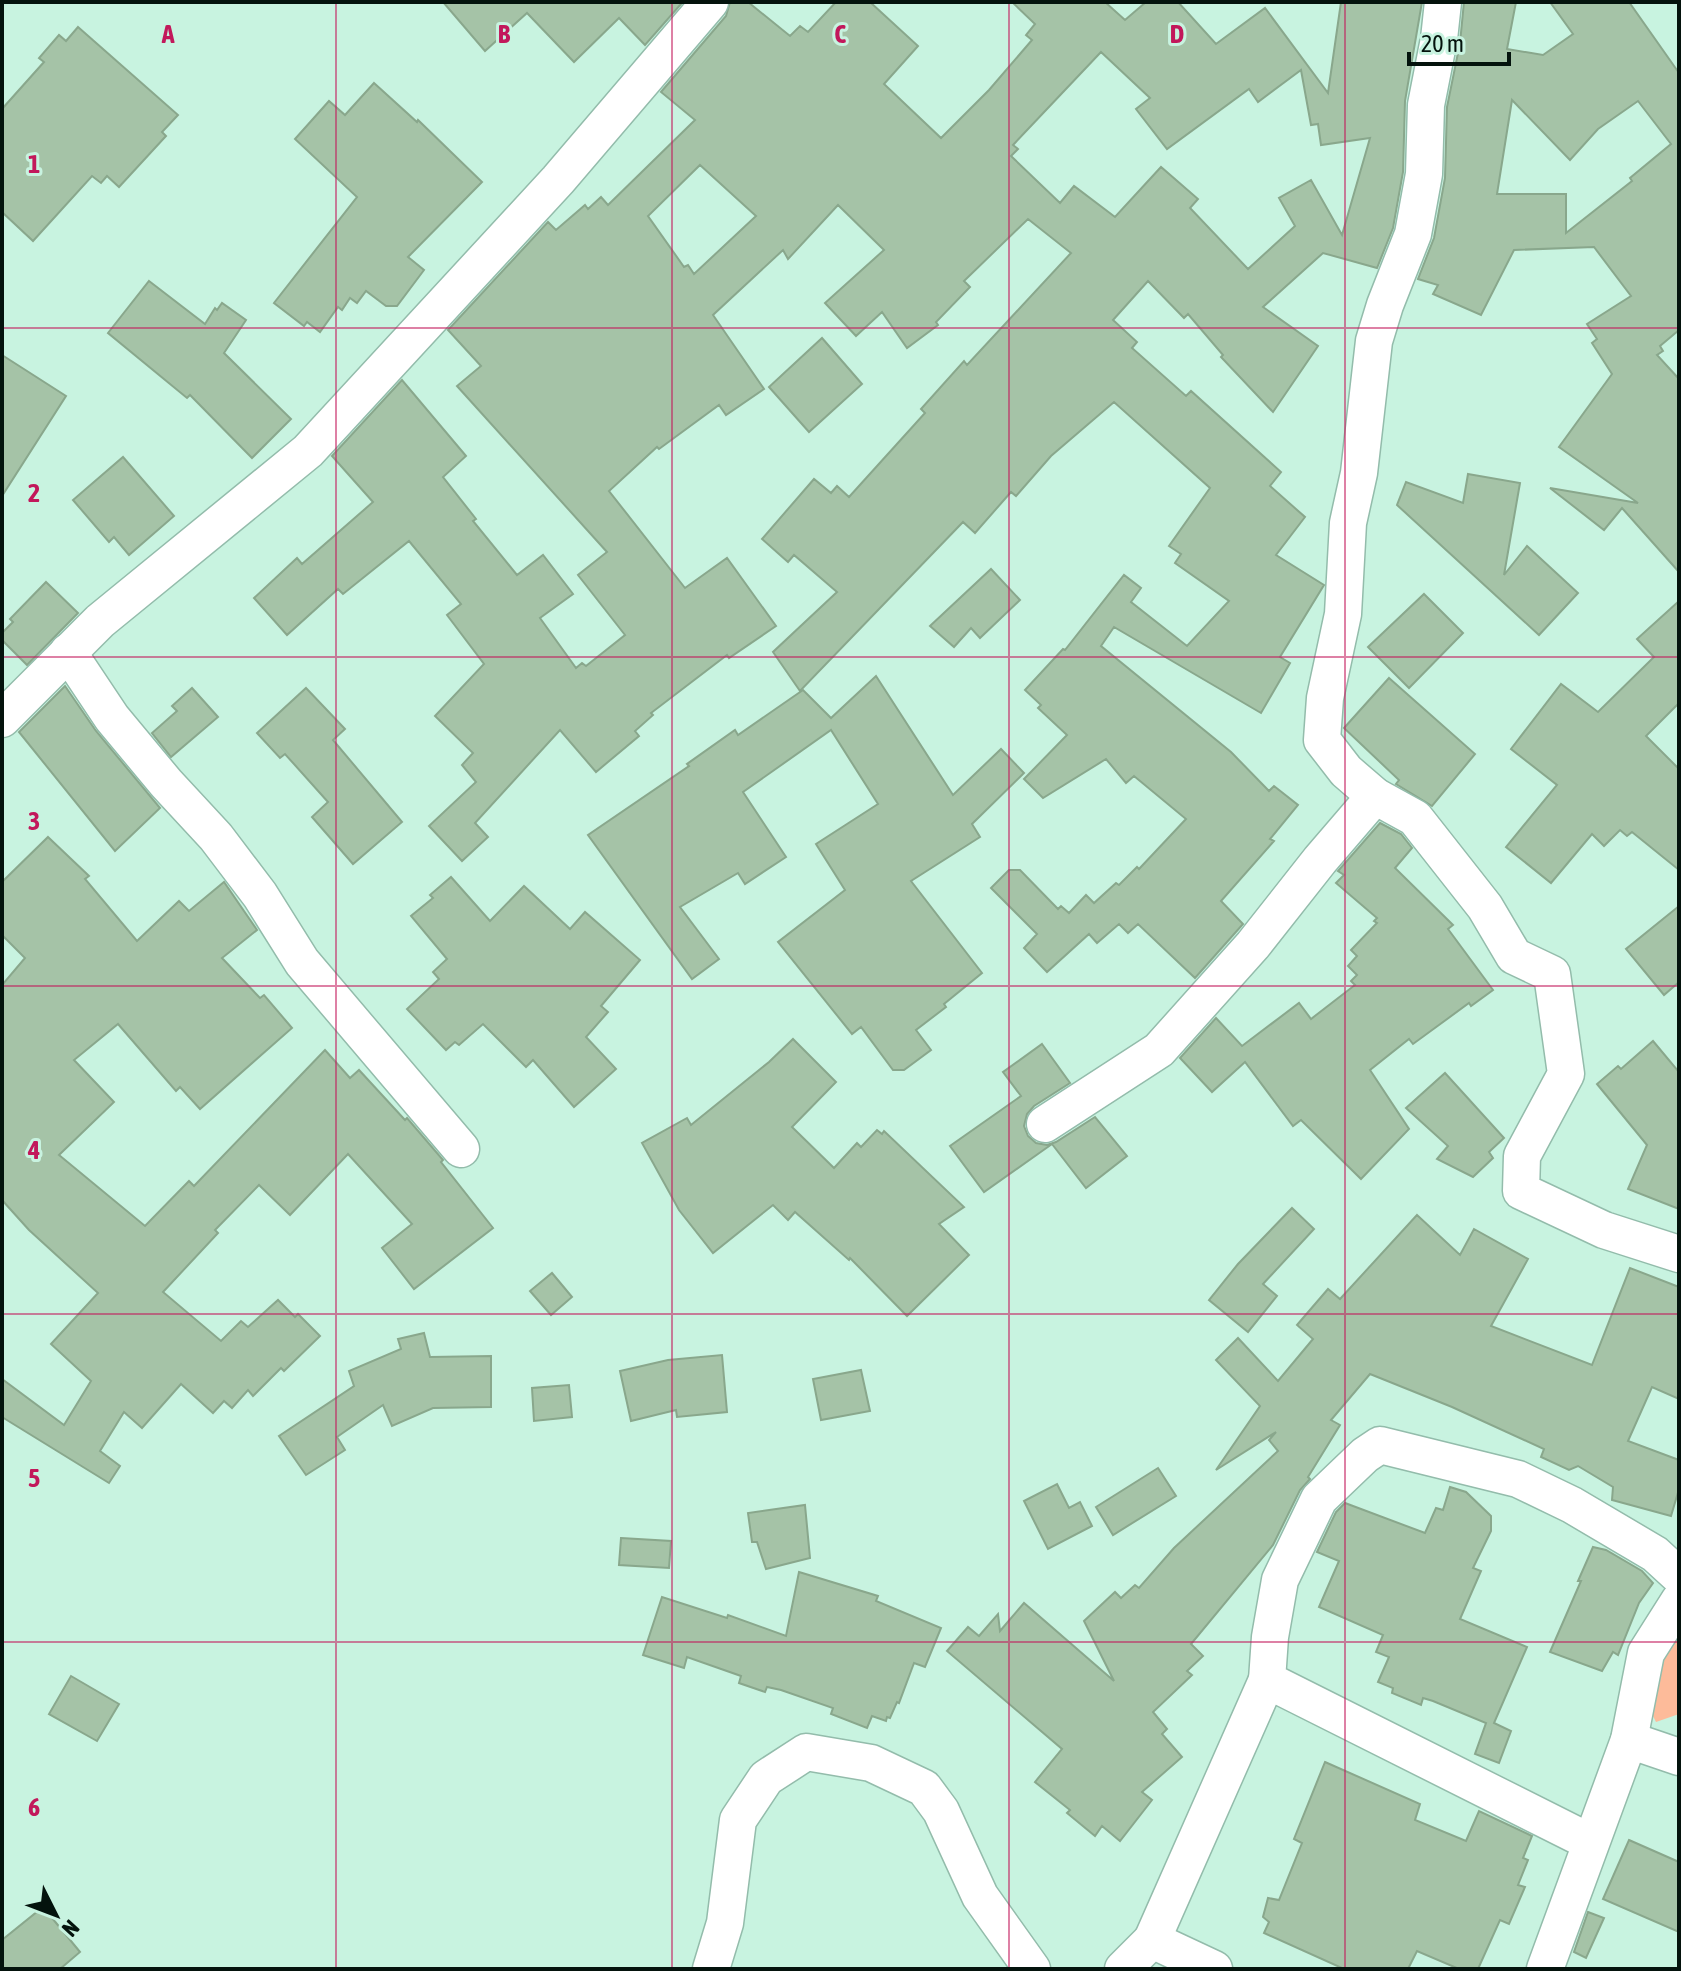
<svg xmlns="http://www.w3.org/2000/svg" width="1681" height="1971" viewBox="0 0 1681 1971" font-family="'Asap Condensed',sans-serif">
<style>
.green{fill:#fdbb9a}
.building{fill:#a5c3a7;stroke:#89a78c;stroke-width:2;fill-rule:evenodd}
.lines{fill:none;stroke-linecap:round;stroke-linejoin:round}
.street-casing{stroke:#93bcab;stroke-width:39}
.street{stroke:#fff;stroke-width:36}
.grid{fill:none;stroke:#c2185b;stroke-width:2;stroke-opacity:0.55}
.grid-label{font-size:26px;text-anchor:middle;font-weight:bold;fill:#c2185b;stroke:#c8f3e0;stroke-width:6;stroke-linejoin:round;paint-order:stroke}
</style>
<rect width="100%" height="100%" fill="#c8f3e0"/>
<path class="green" d="M1679,1632v82l-23,8 -14,-28z"/>
<g class="building">
<path d="M443,2h236l2,2 -36,41 -26,-27 -45,44 -47,-49 -42,38z"/>
<path d="M730,2h18l42,34 10,-10 8,6 28,-30h34l48,44 -34,38 57,54 48,-48 43,-50 -6,-5 9,-11 -23,-22h93l20,18 21,-18h32l38,42 49,-36 63,85 13,-91h81l-17,99 -2,71 -10,56 -16,40 -54,-15 -60,54 55,39 -45,66 -52,-55 2,-2 -35,-41 -4,4 -36,-37 -35,39 24,22 -5,6 54,48 5,-5 90,81 -11,14 35,31 -29,38 48,30 -44,72 10,6 -29,50 -147,-86 -13,19 130,106 38,39 5,-5 24,19 -28,34 4,2 -53,60 22,23 -48,54 -57,-54 -10,9 -9,-9 -22,19 -8,-9 -42,38 -23,-24 13,-14 -46,-46 18,-18h11l38,39 3,-3 8,7 17,-18 8,8 22,-20 3,2 18,-18 2,2 47,-50 -52,-43 -8,7 -20,-24 -63,39 -19,-19 43,-44 -29,-27 3,-3 -16,-15 38,-41 2,1 59,-75 17,13 -10,14 56,44 42,-45 -54,-38 6,-9 -12,-8 41,-58 -96,-86 -63,54 -35,40 -5,-4 -36,41 -12,-11 -163,169 -27,-39 64,-60 -43,-37 -6,7 -26,-23 52,-60 17,14 6,-7 12,11 76,-84 -4,-4 43,-48 3,4 104,-112 -43,-34 -64,62 6,6 -34,35 2,3 -31,23 -25,-36 -26,24 -31,-33 59,-53 -46,-45 -50,54 -5,-9 -70,65 51,74 -38,26 -7,-10 -60,44 -2,-2 -48,44 76,97 42,-30 49,68 -47,32 -2,-3 -76,58 2,2 -18,16 4,5 -43,36 -36,-42 -85,93 13,14 -26,24 -33,-35 47,-44 -14,-17 11,-12 -38,-37 49,-52 -37,-49 14,-11 -52,-63 -66,53 -5,-5 -51,46 -33,-37 43,-40 5,6 71,-62 -41,-46 70,-76 64,76 -23,21 33,42 -3,2 44,54 26,-20 30,39 -33,24 36,50 6,-5 4,3 39,-31 -47,-60 29,-23 -150,-166 24,-20 -33,-36 100,-108 8,8 29,-25 3,4 13,-12 7,8 87,-85 -34,-28 65,-76zM1101,52l49,46 -14,11 31,40 82,-60 9,13 43,-32 10,55 7,-1 3,21 49,-7 -28,97 -31,-55 -32,18 16,28 -47,43 -58,-61 8,-9 -37,-32 -46,50 -41,-31 -14,17 -49,-47 7,-7 -5,-4zM700,165l56,51 -62,58 -6,-9 -4,2 -36,-51z"/>
<path d="M1464,2h52l-9,47 36,6 30,-21 -23,-32h79l50,71v257l-19,16 3,5 -6,4 22,24v193l-57,-64 -18,22 -54,-42 88,15 -79,-56 53,-73 -20,-31 5,-4 -10,-15 44,-28 -37,-49 -80,3 -33,65 -48,-21 5,-9 -20,-6 16,-41 11,-60 2,-71 13,-64zM1512,100l58,60 28,-31 40,-28 33,43 -41,34 2,3 -66,52v-39h-69z"/>
<path d="M78,27l100,88 -16,17 4,4 -47,51 -12,-11 -6,7 -9,-7 -59,65 -31,-29v-103l42,-47 -5,-4 20,-23 7,6z"/>
<path d="M374,83l43,39 1,-2 64,62 -74,75 16,13 -27,36h-11l-20,-15 -9,12 -7,-5 -8,12 -4,-3 -18,25 -13,-10 -3,4 -30,-23 83,-106 -62,-58 34,-38 16,14z"/>
<path d="M149,281l56,43 10,-16 2,2 5,-7 24,17 -22,33 67,66 -39,39 -62,-63 -3,3 -79,-65z"/>
<path d="M822,338l40,46 -53,48 -40,-45z"/>
<path d="M2,355l64,41 -64,100z"/>
<path d="M123,457l51,59 -45,39 -15,-18 -5,5 -36,-42z"/>
<path d="M1468,474l52,9 -16,92 23,-29 51,47 -39,42 -142,-130 9,-23 57,21z"/>
<path d="M991,569l29,31 -40,38 -9,-10 -17,19 -24,-21z"/>
<path d="M46,582l32,31 -51,52 -25,-25v-7l11,-11 -3,-3z"/>
<path d="M1424,594l39,39 -54,55 -41,-41z"/>
<path d="M1679,601v102l-33,33 33,33v101l-47,-38 -5,4 -7,-6 -16,16 -12,-12 -41,49 -45,-36 51,-62 -46,-36 50,-65 37,28 56,-55 -17,-18z"/>
<path d="M876,676l77,119 48,-46 23,24 -52,51 8,13 -69,44 71,92 -38,31 2,3 -30,23 15,20 -27,20h-11l-32,-43 -9,7 -74,-92 67,-52 -29,-46 62,-40 -47,-74 -88,62 43,65 -41,27 -7,-11 -58,34 39,52 -27,20 -104,-144 101,-69 -2,-2 48,-34 3,5 65,-45 28,28z"/>
<path d="M1389,678l86,76 -43,52 -36,-22 3,-4 -55,-52z"/>
<path d="M65,686l31,45 64,77 -45,43 -96,-119z"/>
<path d="M192,688l26,29 -47,40 -19,-24 25,-22 -5,-5z"/>
<path d="M306,688l39,41 -12,11 69,82 -49,42 -41,-47 16,-15 -43,-48 -5,4 -23,-25z"/>
<path d="M1380,823l21,11 11,14 -17,20 58,57 -5,4 45,61 -22,16 -2,-3 -56,41 -4,-5 -39,31 39,59 -48,50 -60,-59 -8,6 -48,-64 -33,30 -32,-34 36,-40 26,28 57,-43 12,16 44,-34 -4,-4 6,-6 -9,-9 9,-10 -6,-6 26,-27 -3,-2 3,-3 -41,-35 8,-8 -6,-4z"/>
<path d="M48,837l41,39 -4,3 52,62 42,-40 10,10 35,-29 33,48 -35,28 38,40 4,-3 28,33 -92,81 -20,-22 -4,4 -58,-67 -44,36 40,42 -55,53 86,71 44,-45 5,5 131,-136 25,28 9,-8 46,50 2,-2 36,42 -2,2 52,66 -79,61 -32,-41 30,-24 -64,-70 -58,61 -31,-30 -44,45 3,3 -55,59 58,49 20,-20 7,6 30,-27 17,17 3,-3 22,22 -36,35 -3,-3 -28,28 -5,-6 -16,18 -8,-7 -11,12 -32,-29 -39,44 -18,-16 -24,39 20,15 -11,17 -107,-66v-38l62,46 27,-44 -40,-37 47,-51 -69,-63 -27,-30v-215l23,-27 -23,-23v-53z"/>
<path d="M451,877l39,44 34,-35 46,43 15,-17 55,48 -39,46 7,6 -22,25 30,32 -42,38 -41,-47 -7,7 -43,-43 -24,21 -4,-3 -9,8 -39,-41 32,-30 -6,-7 14,-13 -36,-43 22,-18 -3,-3z"/>
<path d="M1679,906v76l-15,13 -38,-46z"/>
<path d="M793,1039l43,43 -44,45 42,41 23,-25 4,4 16,-17 5,4 2,-3 80,76 -25,17 30,31 -62,61 -57,-58 -1,2 -54,-48 -7,8 -15,-15 -60,48 -34,-43 -37,-67 45,-25 4,7 78,-63z"/>
<path d="M1653,1041l26,31v137l-51,-20 19,-44 -50,-61 21,-18 3,3z"/>
<path d="M1042,1044l28,39 -36,23 -7,8 -3,12 4,10 8,7 11,2 9,-3 39,-25 32,39 -41,32 -34,-44 -68,48 -34,-46 71,-50 -18,-24z"/>
<path d="M1445,1073l59,65 -15,14 4,6 -20,19 -36,-18 11,-13 -42,-38z"/>
<path d="M1292,1208l22,21 -51,55 14,12 -29,36 -39,-32 29,-36z"/>
<path d="M1417,1215l43,40 14,-26 54,30 -37,67 101,39 38,-97 49,19v112l-27,-12 -24,54 51,19v29l-8,27 -59,-16 1,-13 -35,-21 -9,4 -28,-13 3,-8 -92,-42 -82,-33 -39,46 9,5 -32,52 2,2 -10,11 -27,55 -82,99 12,12 -16,15 5,4 -39,37 14,17 -5,5 20,23 -40,35 10,8 -32,41 -18,-15 -7,10 -28,-23 3,-3 -35,-28 27,-33 -115,-98 21,-24 11,9 19,-22 2,17 24,-28 90,78 -30,-60 31,-29 6,6 14,-13 4,3 35,-40 104,-97 -9,-11 7,-8 -60,38 44,-64 -44,-46 22,-22 40,43 35,-42 -16,-14 31,-36 12,10z"/>
<path d="M552,1273l20,24 -21,18 -21,-24z"/>
<path d="M424,1333l6,24 61,-1v51l-58,1 -41,18 -9,-21 -46,32 8,13 -39,25 -27,-39 75,-50 -5,-15 52,-22 -3,-10z"/>
<path d="M722,1355l5,57 -50,5 -1,-7 -45,11 -11,-50 48,-11z"/>
<path d="M861,1370l9,41 -49,9 -8,-41z"/>
<path d="M569,1385l3,32 -38,4 -2,-33z"/>
<path d="M1158,1468l18,28 -63,39 -17,-28z"/>
<path d="M1057,1484l12,24 11,-6 12,24 -44,23 -24,-48z"/>
<path d="M1450,1487l16,5 25,24v15l-18,37 8,3 -21,48 67,28 -33,76 17,8 -12,32 -24,-9 11,-31 -53,-22 -10,-3 -2,7 -29,-12 1,-5 -15,-6 11,-25 -13,-5 7,-17 -64,-28 20,-46 -22,-9 19,-40 9,-9 80,30 11,-25 7,2z"/>
<path d="M805,1505l5,53 -44,11 -9,-27h-5l-4,-29z"/>
<path d="M621,1538l50,3 -2,27 -50,-3z"/>
<path d="M1593,1547l13,3 36,21 11,12 -14,20 -21,52 -5,-3 -11,19 -52,-19 31,-71h-3z"/>
<path d="M799,1572l79,24 -2,5 65,27 -16,39 -11,-4 -15,40 -2,-1 -7,16 -3,-1 -1,4 -14,-5 -5,12 -36,-14 2,-6 -52,-18 -14,-3 -2,5 -26,-9 2,-7 -54,-19 -3,11 -41,-13 19,-58 65,21 1,-3 58,21z"/>
<path d="M71,1676l48,28 -22,37 -48,-27z"/>
<path d="M1325,1762l95,42 -5,16 51,21 13,-30 53,25 -9,22 5,2 -10,25 7,2 -16,37 -9,-4 -22,49h-19l-42,-18 -9,18h-64l-80,-36 5,-11 -6,-5 5,-19 11,2 23,-57 -8,-4z"/>
<path d="M1629,1840l50,22v70l-76,-33z"/>
<path d="M43,1907l37,45 -20,17h-58v-29z"/>
<path d="M1588,1912l16,6 -18,40 -12,-6z"/>
</g>
<g class="lines">
<g class="street-casing">
<g id="street">
<path d="M1443,2l-4,37 -13,66 -2,69 -11,60 -28,71 -11,36 -15,132 -11,50 -5,91 -18,84 -3,42 24,31 29,25 40,22 70,89 29,49 38,18 14,100 -44,82 -1,35 83,39 75,24"/>
<path d="M68,652l44,66 54,65 50,54 44,58 42,67 159,187"/>
<path d="M2,719l98,-98 208,-170 250,-271 152,-178"/>
<path d="M1045,1124l114,-74 94,-105 67,-85 55,-64"/>
<path d="M1629,1740l50,17"/>
<path d="M1590,1842l-323,-162 3,-43 10,-57 39,-81 46,-44 15,-10 138,34 54,26 83,49 24,22"/>
<path d="M1152,1940l115,-260"/>
<path d="M711,1969l14,-46 13,-103 28,-42 40,-26 65,11 53,25 17,23 39,85 52,73"/>
<path d="M1123,1969l29,-29 62,29"/>
<path d="M1545,1969l84,-229 17,-87 33,-52"/>
</g>
</g>
<use href="#street" class="street"/>
</g>
<path class="grid" d="M336,2v1967M672,2v1967M1009,2v1967M1345,2v1967M2,328h1677M2,657h1677M2,986h1677M2,1314h1677M2,1642h1677"/>
<g class="grid-label">
<text x="168" y="43">A</text>
<text x="504" y="43">B</text>
<text x="840" y="43">C</text>
<text x="1177" y="43">D</text>
<text x="34" y="173">1</text>
<text x="34" y="502">2</text>
<text x="34" y="830">3</text>
<text x="34" y="1159">4</text>
<text x="34" y="1487">5</text>
<text x="34" y="1816">6</text>
</g>
<rect width="1681" height="1971" fill="none" stroke="#04130d" stroke-width="8"/>
<g transform="translate(56 1915) rotate(132)" stroke="#c8f3e0" stroke-width="6" paint-order="stroke">
<path d="M0-6L14 30L0 20L-14 30Z" fill="#04130d"/>
<text y="-12" font-size="22" font-weight="bold" text-anchor="middle" fill="#04130d">N</text>
</g>
<path d="M1409 52v12h100v-12" fill="none" stroke="#04130d" stroke-width="4"/>
<text x="1421" y="52" font-size="24" fill="#04130d" stroke="#c8f3e0" stroke-width="6" paint-order="stroke">20 m</text>
</svg>
